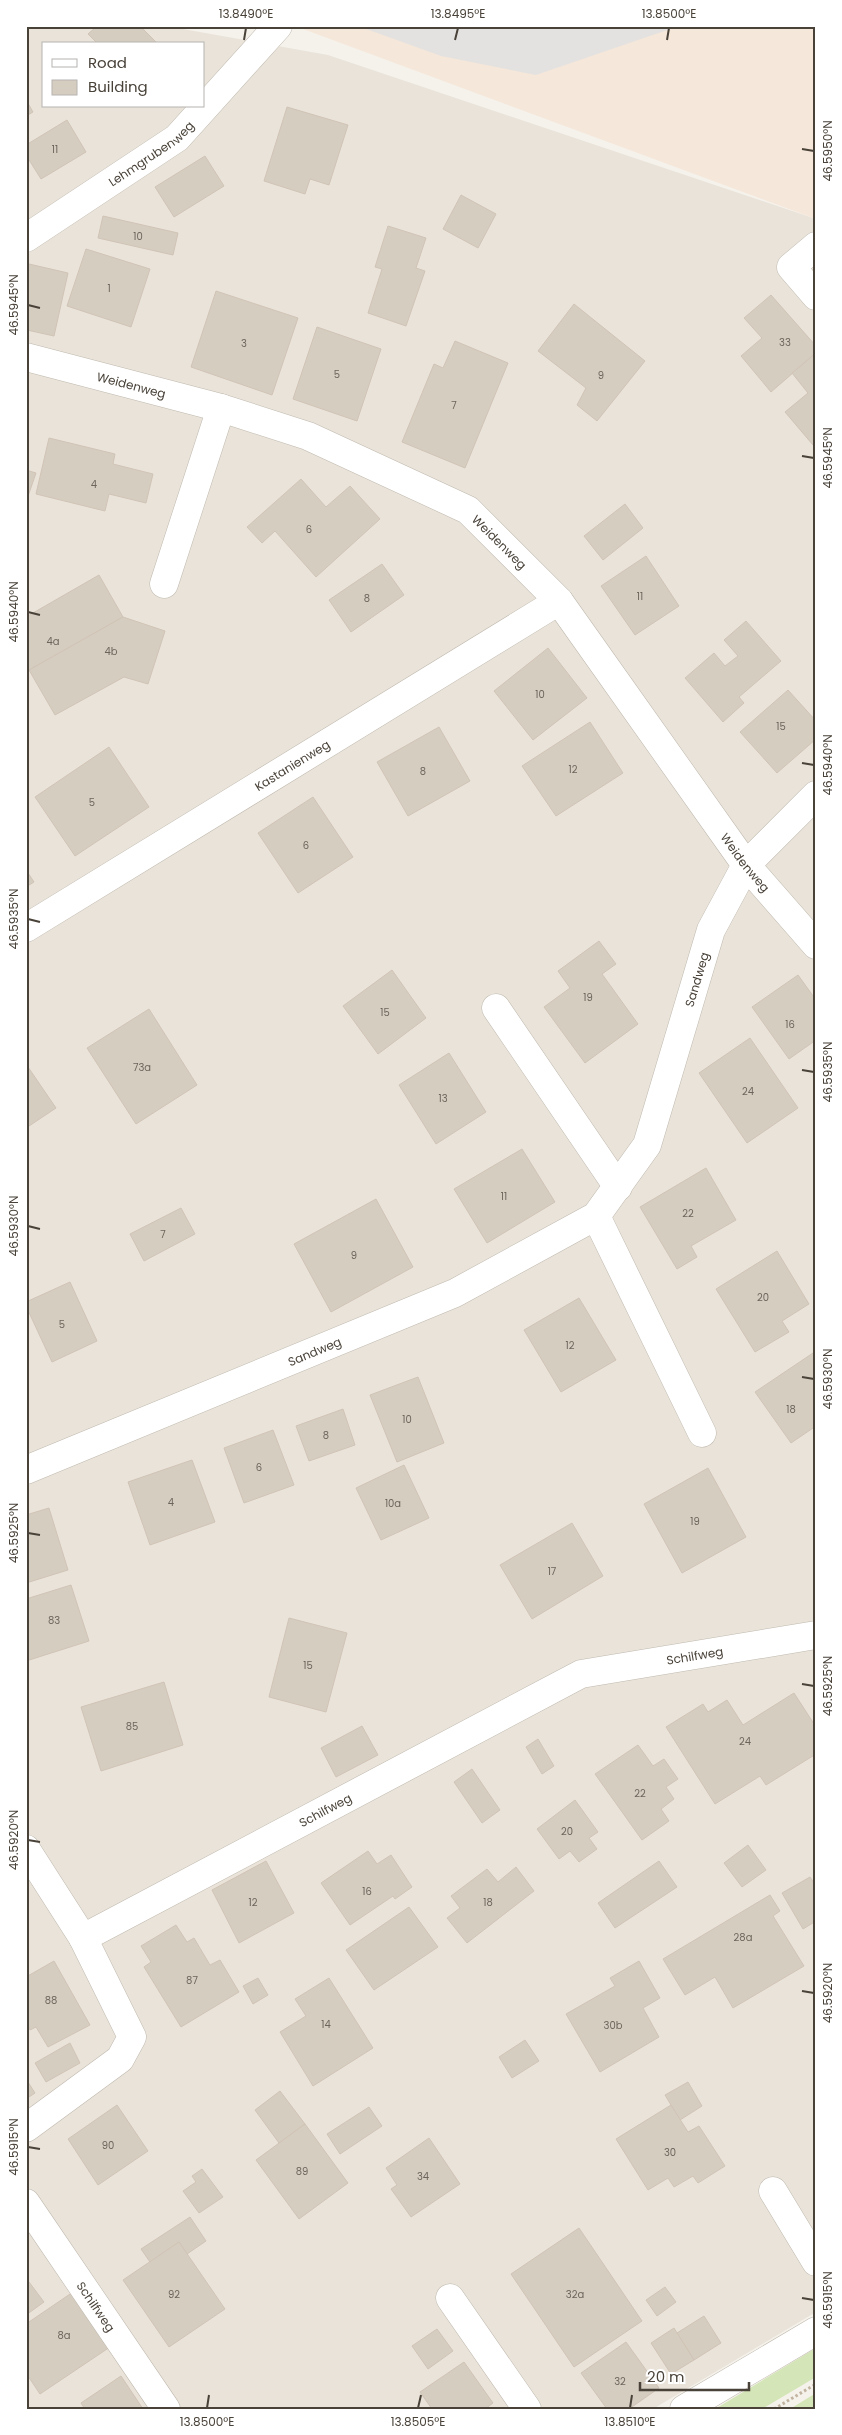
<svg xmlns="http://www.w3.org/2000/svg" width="842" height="2435" viewBox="0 0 842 2435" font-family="Poppins,sans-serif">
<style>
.residential{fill:#e9e3da;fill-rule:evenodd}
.commercial{fill:#f5e7d9}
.green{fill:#d4e6b7}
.parking{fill:#e4e2e0}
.building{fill:#d6cdc1;stroke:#d1c4b5}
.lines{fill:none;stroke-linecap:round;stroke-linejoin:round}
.minor-casing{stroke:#c0b9ae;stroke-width:29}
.path{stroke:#c1b4a0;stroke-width:3;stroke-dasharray:2.5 2.5;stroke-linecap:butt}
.minor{stroke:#fff;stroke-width:28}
.ticks{fill:none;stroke:#494239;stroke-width:2}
.labels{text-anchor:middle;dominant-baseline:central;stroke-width:4;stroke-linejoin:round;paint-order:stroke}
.number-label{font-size:10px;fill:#6c655b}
.street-label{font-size:12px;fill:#494239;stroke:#fff}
.neatline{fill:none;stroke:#494239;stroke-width:2}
.ticks-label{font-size:12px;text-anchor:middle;fill:#494239}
</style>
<rect width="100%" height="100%" fill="#f5f2ec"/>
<path class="residential" d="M26,26h140l162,29 488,164v2093l-163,97h-627zM44,44h160v62h-160z"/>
<path class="commercial" d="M295,26h521v193z"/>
<g class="green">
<path d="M816,2348v29l-54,32h-47z"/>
<path d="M816,2393v16h-26z"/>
</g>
<path class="parking" d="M358,26h321l-143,49 -95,-19z"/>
<g class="building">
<path d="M97,26h43l18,18h-60l-10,-10z"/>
<path d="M26,100l7,12 -7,4z"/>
<path d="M287,107l61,18 -19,60 -19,-6 -5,15 -41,-13z"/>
<path d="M67,120l19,32 -45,27 -15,-24v-10z"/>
<path d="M205,156l19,30 -50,31 -19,-30z"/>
<path d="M461,195l35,19 -18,34 -35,-19z"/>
<path d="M103,216l75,17 -5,22 -75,-17z"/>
<path d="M388,226l38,12 -10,30 9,3 -19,55 -38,-13 14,-44 -7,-2z"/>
<path d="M86,249l64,20 -19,58 -64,-21z"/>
<path d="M29,264l39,9 -14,63 -27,-6 -1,-56z"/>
<path d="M216,291l82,27 -26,77 -81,-28z"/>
<path d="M771,295l45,51v7l-45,39 -30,-36 21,-18 -18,-20z"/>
<path d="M574,304l71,57 -48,60 -20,-16 9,-17 -48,-37z"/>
<path d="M317,327l64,22 -24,72 -64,-22z"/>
<path d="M455,341l53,22 -43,105 -63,-26 32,-78 9,4z"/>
<path d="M816,353v89l-3,3 -28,-33 23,-19 -16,-20z"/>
<path d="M49,438l66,16 -2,10 40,10 -7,29 -37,-9 -4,17 -69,-17z"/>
<path d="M26,470l10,3 -10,29z"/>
<path d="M301,479l25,28 24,-21 30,33 -64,58 -41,-46 -13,12 -15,-16z"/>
<path d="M625,504l18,24 -40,32 -19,-24z"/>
<path d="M646,556l33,50 -44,29 -34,-49z"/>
<path d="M382,564l22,31 -53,37 -22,-32z"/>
<path d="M99,575l24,42 -94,53 -3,-5v-48z"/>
<path d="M123,617l42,14 -17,53 -24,-7 -69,38 -26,-45z"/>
<path d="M746,621l35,40 -42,36 5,6 -21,19 -38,-44 29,-25 11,13 13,-10 -14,-16z"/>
<path d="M548,648l39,50 -54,42 -39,-49z"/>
<path d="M788,690l28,31v18l-39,34 -37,-41z"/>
<path d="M590,722l33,51 -67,43 -34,-50z"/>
<path d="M439,727l31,54 -62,35 -31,-54z"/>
<path d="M109,747l40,60 -74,49 -40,-59z"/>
<path d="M313,797l40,60 -55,36 -40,-60z"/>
<path d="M26,870l8,12 -8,5z"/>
<path d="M599,941l17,23 -14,10 36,50 -53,39 -41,-56 26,-19 -12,-17z"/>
<path d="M392,970l34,48 -48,36 -35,-48z"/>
<path d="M798,975l18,25v40l-27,19 -37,-52z"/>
<path d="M149,1009l48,76 -61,39 -49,-76z"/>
<path d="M750,1038l48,70 -51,35 -48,-70z"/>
<path d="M449,1053l37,59 -50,32 -37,-59z"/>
<path d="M28,1067l28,41 -30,20v-60z"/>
<path d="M522,1149l33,53 -68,41 -33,-54z"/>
<path d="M706,1168l30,52 -45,26 6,11 -20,12 -37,-62z"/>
<path d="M376,1199l37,68 -82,45 -37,-68z"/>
<path d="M181,1208l14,26 -51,27 -14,-27z"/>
<path d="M777,1251l32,53 -27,17 7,11 -34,20 -39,-63z"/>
<path d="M70,1282l27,59 -45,21 -26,-56v-4z"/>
<path d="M579,1298l37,62 -55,32 -37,-62z"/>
<path d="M816,1351v75l-25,17 -36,-51z"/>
<path d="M418,1377l26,66 -47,19 -27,-67z"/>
<path d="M343,1409l12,36 -46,16 -13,-35z"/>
<path d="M273,1430l21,55 -50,18 -20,-55z"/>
<path d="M192,1460l23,62 -65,23 -22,-63z"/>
<path d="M404,1465l25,53 -48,22 -25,-52z"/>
<path d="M708,1468l38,69 -64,36 -38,-69z"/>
<path d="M49,1508l19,62 -42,13v-68z"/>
<path d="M572,1523l31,53 -71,43 -32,-54z"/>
<path d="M71,1585l18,56 -63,20v-62z"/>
<path d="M289,1618l58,15 -21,79 -57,-15z"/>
<path d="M164,1682l19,63 -82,26 -20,-64z"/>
<path d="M794,1693l22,34v27l-50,31 -6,-9 -45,28 -49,-77 37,-23 5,8 19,-12 16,25z"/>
<path d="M362,1726l16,29 -42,22 -15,-29z"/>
<path d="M538,1739l16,27 -12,8 -16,-27z"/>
<path d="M638,1745l15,21 11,-7 14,20 -12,8 8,12 -13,10 8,12 -27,19 -47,-66z"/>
<path d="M472,1769l28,41 -18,13 -28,-41z"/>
<path d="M575,1800l23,32 -9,6 8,11 -18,13 -9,-11 -11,8 -22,-30z"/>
<path d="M748,1845l18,25 -24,17 -18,-24z"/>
<path d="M368,1851l9,13 14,-9 21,32 -17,12 -2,-3 -43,29 -29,-42z"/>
<path d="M266,1861l28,52 -55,30 -27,-53z"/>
<path d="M659,1861l18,26 -62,41 -17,-25z"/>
<path d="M516,1867l18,24 -67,52 -20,-25 13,-10 -9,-12 36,-27 11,13z"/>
<path d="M810,1877l6,9v35l-13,8 -21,-36z"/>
<path d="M770,1895l10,16 -7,5 31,50 -71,42 -18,-31 -30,18 -22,-36z"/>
<path d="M409,1907l29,40 -64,43 -28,-40z"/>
<path d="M176,1925l11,17 7,-4 16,27 10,-5 19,32 -58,35 -37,-60 7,-5 -10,-16z"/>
<path d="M54,1961l36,64 -42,22 -12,-20 -6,3 -4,-8v-45z"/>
<path d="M639,1961l21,37 -17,10 16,29 -59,35 -34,-58 49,-28 -5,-8z"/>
<path d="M258,1978l10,17 -15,9 -10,-18z"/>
<path d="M329,1978l44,70 -60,38 -33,-54 26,-16 -11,-17z"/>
<path d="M525,2040l14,21 -27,17 -13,-21z"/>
<path d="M70,2043l10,20 -34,19 -11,-19z"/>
<path d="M26,2079l9,14 -9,6z"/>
<path d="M688,2082l14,24 -22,14 -15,-25z"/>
<path d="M280,2091l25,33 -26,19 -24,-33z"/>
<path d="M117,2105l31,46 -50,34 -30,-46z"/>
<path d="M671,2105l17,27 11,-6 26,40 -27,17 -5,-7 -19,11 -6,-9 -20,12 -32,-51z"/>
<path d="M369,2107l13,19 -42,28 -13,-20z"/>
<path d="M305,2124l43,59 -49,36 -43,-59z"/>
<path d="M429,2138l31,46 -49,33 -20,-28 6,-4 -11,-17z"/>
<path d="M202,2169l21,28 -24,16 -16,-22 13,-9 -4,-6z"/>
<path d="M190,2217l16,24 -19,13 -8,-12 -29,20 -9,-13z"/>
<path d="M579,2228l63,93 -68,46 -63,-93z"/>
<path d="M179,2242l46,67 -56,38 -46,-67z"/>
<path d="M26,2278l18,24 -18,13z"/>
<path d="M665,2287l11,15 -19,14 -11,-16z"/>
<path d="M73,2292l37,55 -70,47 -14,-21v-49z"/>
<path d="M704,2316l17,27 -27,17 -17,-27z"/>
<path d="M674,2328l20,32 -23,14 -20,-31z"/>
<path d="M437,2329l16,22 -25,18 -16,-23z"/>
<path d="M626,2342l33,46 -30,21h-22l-26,-36z"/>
<path d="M464,2362l29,41 -8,6h-53l-12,-17z"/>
<path d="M121,2376l22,33h-58l-4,-6z"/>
</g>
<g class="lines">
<g class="minor-casing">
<g id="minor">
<path id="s1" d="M26,238l151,-100 101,-112"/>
<path d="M816,246l-25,21 25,29"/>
<path id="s2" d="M26,357l195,51 87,28 160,74 91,91 187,264 70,80"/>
<path d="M164,584l57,-176"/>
<path id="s3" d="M26,928l533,-327"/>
<path d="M496,1008l122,179"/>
<path d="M596,1216l106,217"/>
<path id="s4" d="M26,1470l429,-177 141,-77 51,-71 64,-215 35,-65 70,-70"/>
<path d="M26,1849l57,89"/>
<path id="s5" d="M26,2128l94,-69 12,-22 -49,-99 498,-264 235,-39"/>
<path d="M773,2191l43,71"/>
<path id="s6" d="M26,2203l140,206"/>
<path d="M450,2298l77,111"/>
<path d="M684,2409l132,-78"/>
</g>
</g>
<path class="path" d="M774,2409l42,-25"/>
<use href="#minor" class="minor"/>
</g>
<path class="ticks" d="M244,40l2,-12M455,40l3,-12M667,40l2,-12M802,149l12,2M28,305l12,3M802,456l12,2M28,612l12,3M802,763l12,2M28,919l12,3M802,1070l12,2M28,1226l12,3M802,1377l12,2M28,1533l12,2M802,1684l12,2M28,1840l12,2M802,1991l12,2M28,2147l12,2M802,2298l12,2M207,2408l2,-13M418,2408l3,-13M630,2408l2,-13"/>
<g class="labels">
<g class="number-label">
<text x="55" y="149">11</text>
<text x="138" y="236">10</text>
<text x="109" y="288">1</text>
<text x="785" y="342">33</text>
<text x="244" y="343">3</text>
<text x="337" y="374">5</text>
<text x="601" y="375">9</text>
<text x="454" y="405">7</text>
<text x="94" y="484">4</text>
<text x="309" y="529">6</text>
<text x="640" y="596">11</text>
<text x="367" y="598">8</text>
<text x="53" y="641">4a</text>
<text x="111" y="651">4b</text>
<text x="540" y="694">10</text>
<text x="781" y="726">15</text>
<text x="573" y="769">12</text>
<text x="423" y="771">8</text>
<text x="92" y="802">5</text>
<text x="306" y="845">6</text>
<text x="588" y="997">19</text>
<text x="385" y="1012">15</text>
<text x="790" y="1024">16</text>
<text x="142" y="1067">73a</text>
<text x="748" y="1091">24</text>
<text x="443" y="1098">13</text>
<text x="504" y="1196">11</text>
<text x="688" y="1213">22</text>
<text x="163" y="1234">7</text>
<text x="354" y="1255">9</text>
<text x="763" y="1297">20</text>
<text x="62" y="1324">5</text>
<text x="570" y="1345">12</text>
<text x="791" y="1409">18</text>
<text x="407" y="1419">10</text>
<text x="326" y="1435">8</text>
<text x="259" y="1467">6</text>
<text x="171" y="1502">4</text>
<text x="393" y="1503">10a</text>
<text x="695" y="1521">19</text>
<text x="552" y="1571">17</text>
<text x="54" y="1620">83</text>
<text x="308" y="1665">15</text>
<text x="132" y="1726">85</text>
<text x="745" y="1741">24</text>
<text x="640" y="1793">22</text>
<text x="567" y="1831">20</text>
<text x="367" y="1891">16</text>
<text x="253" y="1902">12</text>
<text x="488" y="1902">18</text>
<text x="743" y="1937">28a</text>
<text x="192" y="1980">87</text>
<text x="51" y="2000">88</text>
<text x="326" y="2024">14</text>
<text x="613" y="2025">30b</text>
<text x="108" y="2145">90</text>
<text x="670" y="2152">30</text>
<text x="302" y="2171">89</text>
<text x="423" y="2176">34</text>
<text x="174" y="2294">92</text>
<text x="575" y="2294">32a</text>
<text x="64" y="2335">8a</text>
<text x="620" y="2381">32</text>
</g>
<g class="street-label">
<text stroke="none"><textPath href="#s1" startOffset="151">Lehmgrubenweg</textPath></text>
<text stroke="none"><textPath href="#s2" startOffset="109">Weidenweg</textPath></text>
<text stroke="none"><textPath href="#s2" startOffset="514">Weidenweg</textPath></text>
<text stroke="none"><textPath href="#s3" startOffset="312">Kastanienweg</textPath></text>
<text stroke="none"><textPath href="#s2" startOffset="919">Weidenweg</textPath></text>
<text stroke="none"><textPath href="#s4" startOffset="885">Sandweg</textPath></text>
<text stroke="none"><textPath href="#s4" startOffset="312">Sandweg</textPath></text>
<text stroke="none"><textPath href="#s5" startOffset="931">Schilfweg</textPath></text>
<text stroke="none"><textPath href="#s5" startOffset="526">Schilfweg</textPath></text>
<text stroke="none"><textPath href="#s6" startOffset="125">Schilfweg</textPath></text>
</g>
</g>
<rect width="842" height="2435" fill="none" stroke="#ffffff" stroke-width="55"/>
<rect x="42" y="42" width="162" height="65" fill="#ffffff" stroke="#b6b3b0"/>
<rect x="52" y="59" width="25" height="8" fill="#ffffff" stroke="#b6b3b0"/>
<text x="88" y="68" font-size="15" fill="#494239">Road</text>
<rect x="52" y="80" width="25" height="15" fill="#d6cdc1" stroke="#b6b3b0"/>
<text x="88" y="92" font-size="15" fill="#494239">Building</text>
<path d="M640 2382v8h109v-8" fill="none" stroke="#494239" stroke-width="2.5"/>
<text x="647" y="2382" font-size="15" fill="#494239" stroke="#ffffff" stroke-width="4" paint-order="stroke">20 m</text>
<rect x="28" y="28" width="786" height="2380" class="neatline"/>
<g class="ticks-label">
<text x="246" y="18">13.8490°E</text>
<text x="458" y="18">13.8495°E</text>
<text x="669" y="18">13.8500°E</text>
<text transform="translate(828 151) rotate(-90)" y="4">46.5950°N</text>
<text transform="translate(14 305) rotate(-90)" y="4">46.5945°N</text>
<text transform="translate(828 458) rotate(-90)" y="4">46.5945°N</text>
<text transform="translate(14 612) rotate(-90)" y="4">46.5940°N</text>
<text transform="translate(828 765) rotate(-90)" y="4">46.5940°N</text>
<text transform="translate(14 919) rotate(-90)" y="4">46.5935°N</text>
<text transform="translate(828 1072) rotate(-90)" y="4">46.5935°N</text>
<text transform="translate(14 1226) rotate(-90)" y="4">46.5930°N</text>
<text transform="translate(828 1379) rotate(-90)" y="4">46.5930°N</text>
<text transform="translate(14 1533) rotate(-90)" y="4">46.5925°N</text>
<text transform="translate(828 1686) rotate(-90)" y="4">46.5925°N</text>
<text transform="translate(14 1840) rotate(-90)" y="4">46.5920°N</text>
<text transform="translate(828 1993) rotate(-90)" y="4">46.5920°N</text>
<text transform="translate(14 2147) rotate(-90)" y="4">46.5915°N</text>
<text transform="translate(828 2300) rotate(-90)" y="4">46.5915°N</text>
<text x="207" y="2426">13.8500°E</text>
<text x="418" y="2426">13.8505°E</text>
<text x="630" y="2426">13.8510°E</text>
</g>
</svg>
